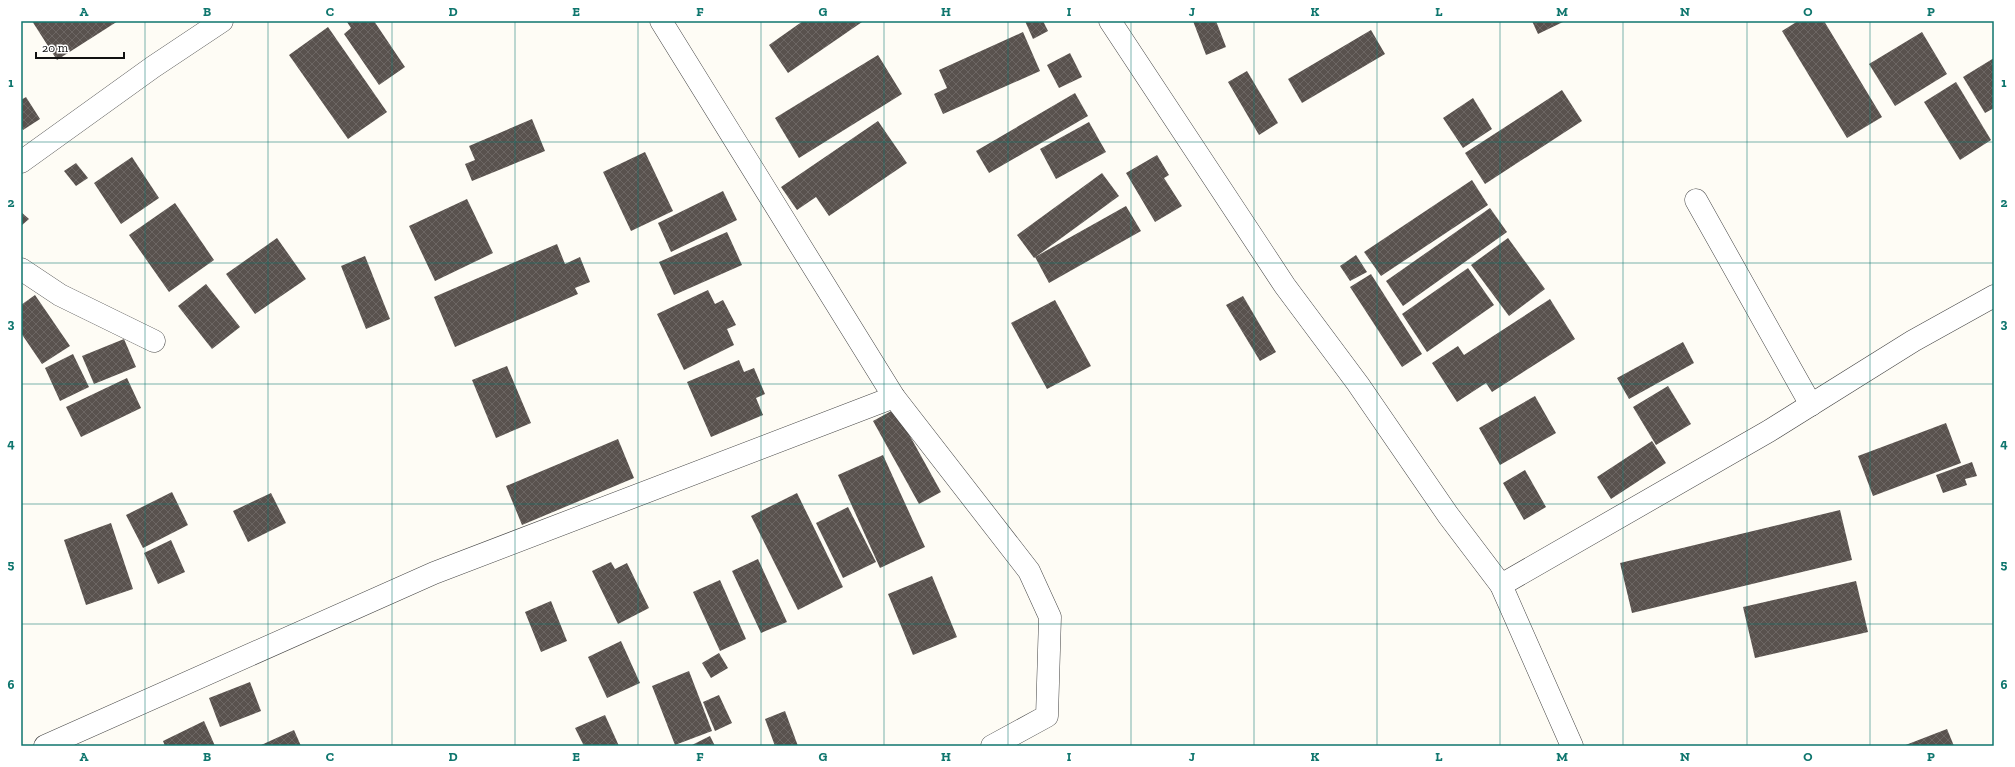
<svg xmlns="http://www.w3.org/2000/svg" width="2015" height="767" viewBox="0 0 2015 767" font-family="'Zilla Slab',serif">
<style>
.building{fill:url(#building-cross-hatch)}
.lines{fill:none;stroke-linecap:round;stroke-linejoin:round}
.street-casing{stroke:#444;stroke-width:23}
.street{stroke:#fff;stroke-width:22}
.grid{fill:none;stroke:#0f766e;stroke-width:1;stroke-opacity:0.55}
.neatline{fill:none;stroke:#0f766e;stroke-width:1.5}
.grid-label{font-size:13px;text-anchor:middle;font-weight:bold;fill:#0f766e}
</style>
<defs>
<pattern id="building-cross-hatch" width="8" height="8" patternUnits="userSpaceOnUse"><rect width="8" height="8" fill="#59524e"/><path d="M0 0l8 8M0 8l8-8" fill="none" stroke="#6c6663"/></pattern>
</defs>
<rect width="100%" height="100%" fill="#fefcf5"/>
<g class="building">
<path d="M32,21h86l-61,39z"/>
<path d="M349,21h25l31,46 -26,18 -35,-51 7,-6 -4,-6z"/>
<path d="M803,21h58l1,1 -74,51 -19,-28z"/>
<path d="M1025,21h18l5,10 -15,8z"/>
<path d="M1193,21h23l10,26 -20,8z"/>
<path d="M1532,21h33l-27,13z"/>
<path d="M1798,21h26l58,96 -35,21 -65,-107z"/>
<path d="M328,27l59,85 -39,27 -59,-84z"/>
<path d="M1371,30l14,24 -83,49 -14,-24z"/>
<path d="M1023,32l17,39 -97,43 -9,-20 13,-6 -8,-18z"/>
<path d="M1922,32l25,42 -52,32 -26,-42z"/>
<path d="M1070,53l12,24 -23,11 -12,-23z"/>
<path d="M878,55l24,39 -103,64 -24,-40z"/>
<path d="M1994,58v50l-9,5 -22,-36z"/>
<path d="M1247,71l31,52 -19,12 -31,-53z"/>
<path d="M1956,82l35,58 -31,20 -36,-58z"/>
<path d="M1562,90l20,31 -97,63 -20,-31z"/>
<path d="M1075,93l13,23 -99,57 -13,-22z"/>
<path d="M26,97l14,22 -17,11 -2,-3v-27z"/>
<path d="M1473,98l19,31 -29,19 -20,-30z"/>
<path d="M532,119l13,32 -73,30 -7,-17 10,-4 -6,-14z"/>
<path d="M878,121l29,42 -78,53 -13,-19 -19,13 -16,-23z"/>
<path d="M1089,122l17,30 -50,27 -16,-30z"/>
<path d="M645,152l28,59 -42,20 -28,-59z"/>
<path d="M1157,155l12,20 -5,3 18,28 -27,16 -29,-49z"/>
<path d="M132,157l27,41 -38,26 -27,-41z"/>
<path d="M76,163l12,15 -12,8 -12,-15z"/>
<path d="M1102,173l17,23 -85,62 -17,-23z"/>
<path d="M1472,180l16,25 -107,71 -17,-24z"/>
<path d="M723,191l14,29 -66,32 -13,-29z"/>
<path d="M467,199l26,54 -58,28 -26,-55z"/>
<path d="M175,203l39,57 -45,32 -40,-57z"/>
<path d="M1126,206l15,25 -92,52 -14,-26z"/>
<path d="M1490,208l17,24 -104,74 -17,-25z"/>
<path d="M21,212l8,7 -8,7z"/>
<path d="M727,232l15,33 -68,30 -15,-33z"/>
<path d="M277,238l29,41 -51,35 -29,-40z"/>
<path d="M1508,238l37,51 -36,27 -38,-51z"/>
<path d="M557,244l8,20 15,-7 10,25 -15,6 3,6 -123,53 -21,-50z"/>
<path d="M1356,255l11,17 -17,9 -10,-15z"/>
<path d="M365,256l25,63 -24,10 -25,-63z"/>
<path d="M1468,268l26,37 -67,47 -25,-38z"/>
<path d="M1371,274l51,80 -20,13 -52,-80z"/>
<path d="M206,284l34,43 -28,22 -34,-43z"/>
<path d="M708,290l7,14 8,-4 13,25 -9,4 7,16 -50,25 -27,-56z"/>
<path d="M35,295l35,51 -28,18 -21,-31v-28z"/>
<path d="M1243,296l33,56 -16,9 -34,-56z"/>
<path d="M1550,299l25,40 -83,53 -6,-9 -29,19 -25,-39 26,-17 6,9z"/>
<path d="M1055,300l36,66 -44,23 -36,-66z"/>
<path d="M124,339l12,28 -42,17 -12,-28z"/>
<path d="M1683,342l11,21 -65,36 -12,-21z"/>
<path d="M73,354l16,33 -29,14 -15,-33z"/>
<path d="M739,360l5,12 10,-4 11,26 -9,4 7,17 -52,22 -24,-55z"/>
<path d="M507,366l24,57 -35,15 -24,-58z"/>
<path d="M127,378l14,30 -60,29 -15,-30z"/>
<path d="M1668,386l23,38 -35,21 -23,-38z"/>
<path d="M1535,396l21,37 -56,32 -21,-37z"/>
<path d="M895,409l46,83 -22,12 -46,-83z"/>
<path d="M1946,423l15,40 -88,33 -15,-40z"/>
<path d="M618,439l16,39 -112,47 -16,-39z"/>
<path d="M1652,441l14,22 -55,36 -14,-22z"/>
<path d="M883,455l42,92 -45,21 -42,-93z"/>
<path d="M1972,462l5,14 -12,3 2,6 -24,8 -7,-18z"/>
<path d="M1525,470l21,37 -22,13 -21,-37z"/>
<path d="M172,492l16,33 -45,23 -17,-33z"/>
<path d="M271,493l15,30 -38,19 -15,-31z"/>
<path d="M797,493l46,94 -45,23 -47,-94z"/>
<path d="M848,507l28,55 -33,16 -27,-55z"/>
<path d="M1840,510l12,50 -220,53 -12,-50z"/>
<path d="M111,523l22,66 -47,16 -22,-65z"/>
<path d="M171,540l14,32 -27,12 -14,-31z"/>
<path d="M758,559l29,63 -26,11 -29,-62z"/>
<path d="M611,562l4,7 12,-6 22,45 -31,16 -26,-53z"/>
<path d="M932,576l25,61 -44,18 -25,-61z"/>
<path d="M720,580l26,59 -26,12 -27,-59z"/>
<path d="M1856,581l12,51 -113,26 -12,-51z"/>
<path d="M551,601l16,40 -26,11 -16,-40z"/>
<path d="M621,641l19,42 -33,15 -19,-41z"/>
<path d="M719,653l9,15 -17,10 -9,-15z"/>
<path d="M689,671l23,60 -37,14 -23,-59z"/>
<path d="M250,682l11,29 -41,16 -11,-29z"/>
<path d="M719,695l13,28 -17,8 -12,-29z"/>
<path d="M785,711l13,35h-23l-10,-27z"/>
<path d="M605,715l14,31h-35l-9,-18z"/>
<path d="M204,721l11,25h-50l-2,-5z"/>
<path d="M1947,729l7,17h-51z"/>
<path d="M294,730l7,16h-42z"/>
<path d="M710,736l5,10h-25z"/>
</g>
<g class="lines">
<g class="street-casing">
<g id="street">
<path d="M661,21l233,376 135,174 21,46 -3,99 -55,30"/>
<path d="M1110,21l175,265 73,98 90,131 53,70 71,161"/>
<path d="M21,162l132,-95 69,-46"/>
<path d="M1696,200l115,205"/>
<path d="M21,269l39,26 94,46"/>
<path d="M1501,585l268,-154 144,-90 81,-45"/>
<path d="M45,746l389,-173 460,-176"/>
</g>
</g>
<use href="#street" class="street"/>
</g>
<path class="grid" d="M145,21v725M268,21v725M392,21v725M515,21v725M638,21v725M761,21v725M884,21v725M1008,21v725M1131,21v725M1254,21v725M1377,21v725M1500,21v725M1623,21v725M1747,21v725M1870,21v725M21,142h1973M21,263h1973M21,384h1973M21,504h1973M21,624h1973"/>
<rect width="2015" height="767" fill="none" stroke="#ffffff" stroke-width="44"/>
<path d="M36 52v6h88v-6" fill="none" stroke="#111111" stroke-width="2"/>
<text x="42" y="52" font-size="12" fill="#111111" stroke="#ffffff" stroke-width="3" paint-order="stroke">20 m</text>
<rect x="22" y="22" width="1971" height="723" class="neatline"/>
<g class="grid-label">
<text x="84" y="16">A</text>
<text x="207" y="16">B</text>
<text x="330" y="16">C</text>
<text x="453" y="16">D</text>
<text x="576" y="16">E</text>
<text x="700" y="16">F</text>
<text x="823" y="16">G</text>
<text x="946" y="16">H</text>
<text x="1069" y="16">I</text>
<text x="1192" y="16">J</text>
<text x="1315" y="16">K</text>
<text x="1439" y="16">L</text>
<text x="1562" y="16">M</text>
<text x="1685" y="16">N</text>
<text x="1808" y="16">O</text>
<text x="1931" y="16">P</text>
<text x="11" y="87">1</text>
<text x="2004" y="87">1</text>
<text x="11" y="207">2</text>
<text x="2004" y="207">2</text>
<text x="11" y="328">3</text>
<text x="2004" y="328">3</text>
<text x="11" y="448">4</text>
<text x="2004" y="448">4</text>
<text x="11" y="569">5</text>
<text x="2004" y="569">5</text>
<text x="11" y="689">6</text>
<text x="2004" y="689">6</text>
<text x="84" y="761">A</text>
<text x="207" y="761">B</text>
<text x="330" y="761">C</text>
<text x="453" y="761">D</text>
<text x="576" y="761">E</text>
<text x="700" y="761">F</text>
<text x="823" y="761">G</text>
<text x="946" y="761">H</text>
<text x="1069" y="761">I</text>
<text x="1192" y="761">J</text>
<text x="1315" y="761">K</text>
<text x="1439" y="761">L</text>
<text x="1562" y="761">M</text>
<text x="1685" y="761">N</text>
<text x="1808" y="761">O</text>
<text x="1931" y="761">P</text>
</g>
</svg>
